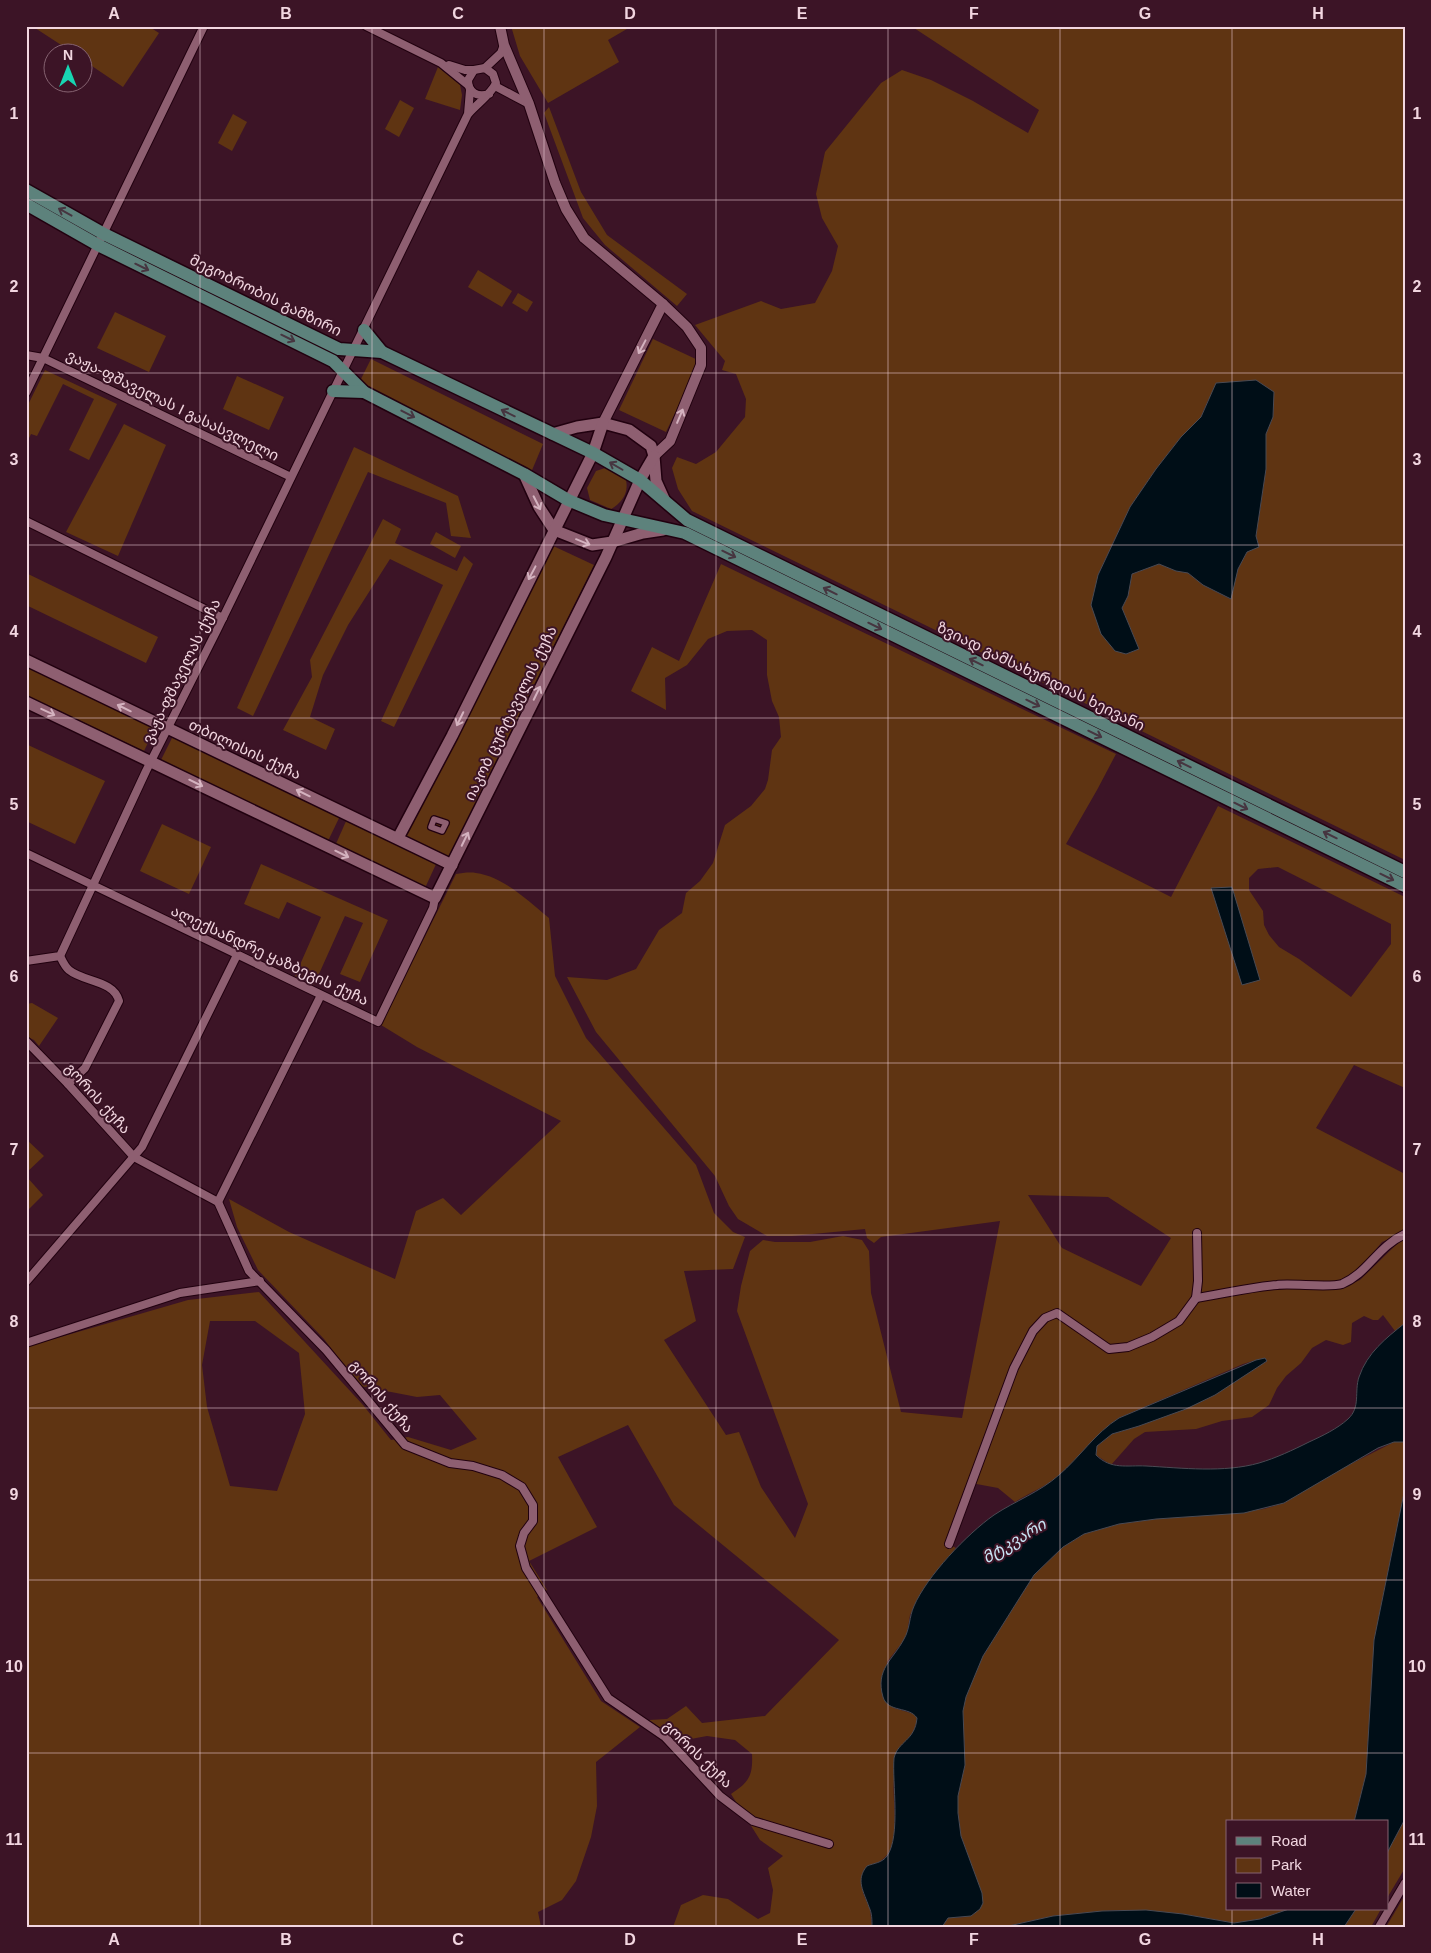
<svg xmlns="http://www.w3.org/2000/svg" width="1431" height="1953" viewBox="0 0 1431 1953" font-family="Helvetica,'Noto Sans Georgian',sans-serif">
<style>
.green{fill:#5f3412;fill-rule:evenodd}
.water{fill:#000e17;stroke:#494a53}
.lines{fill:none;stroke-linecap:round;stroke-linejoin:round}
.pedestrian-casing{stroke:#21000f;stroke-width:8}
.minor-casing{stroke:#21000f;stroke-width:10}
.tertiary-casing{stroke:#21000f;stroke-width:12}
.secondary-casing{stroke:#21000f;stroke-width:14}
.primary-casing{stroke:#21000f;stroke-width:15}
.pedestrian{stroke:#8e5f71;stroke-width:5.5}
.minor{stroke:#8e5f71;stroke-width:8}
.tertiary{stroke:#8e5f71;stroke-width:10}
.secondary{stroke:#8e5f71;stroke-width:11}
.primary{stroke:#5d827c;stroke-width:12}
.oneway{stroke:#463540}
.oneway2{stroke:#d4b2bf}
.grid{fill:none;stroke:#f2d6e0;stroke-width:1;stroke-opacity:0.55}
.labels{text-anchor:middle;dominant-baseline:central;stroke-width:4;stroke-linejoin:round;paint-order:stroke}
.street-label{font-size:15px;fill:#f2d6e0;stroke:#3c1426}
.water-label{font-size:16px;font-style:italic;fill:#c9e5f6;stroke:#3c1426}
.neatline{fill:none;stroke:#f2d6e0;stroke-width:2}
.grid-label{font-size:16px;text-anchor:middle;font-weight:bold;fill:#f2d6e0}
</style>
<rect width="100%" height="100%" fill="#3c1426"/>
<g class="green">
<path d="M32,26h116l11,7 -36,54 -40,-27 -1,-8h-10z"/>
<path d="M511,26h121l-24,14 11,22 -71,41 -28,-47z"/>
<path d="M911,26h494v834l-713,-349 -14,-22 -6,-21 5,-11 19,7 20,-12 29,-35 1,-18 -10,-25 -14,-4 3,-9 -30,-36 66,-24 20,8 34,-6 17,-32 6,-25 -16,-28 -6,-24 9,-42 56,-69 21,-13 29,10 42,21 55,32 11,-23zM1256,380l18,12 -1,25 -7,16v36l-10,67 3,10 -12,6 -9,17 -8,30 -27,-14 -15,-12 -12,-2 -17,-7 -27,10 -4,22 -6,12 17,41 -13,5 -28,-79 32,-68 26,-38 25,-32 20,-20 7,-17z"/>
<path d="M438,67l22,18 2,10 -2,15 -35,-11z"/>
<path d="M400,100l14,8 -15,29 -14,-8z"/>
<path d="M549,107l32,85 26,43 80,59 -10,12 -72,-61 -22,-27 -39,-105z"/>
<path d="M233,114l14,8 -15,29 -14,-8z"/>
<path d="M478,270l34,21 -10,16 -34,-20z"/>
<path d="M518,293l15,9 -6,10 -15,-9z"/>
<path d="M115,312l51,24 -17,36 -52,-24z"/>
<path d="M653,339l47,22 -34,71 -47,-22z"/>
<path d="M371,359l172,85 -13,31 -172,-90z"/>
<path d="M45,370l72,34 -28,56 -20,-10 25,-51 -31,-15 -26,52 -6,-2 -5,10v-35z"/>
<path d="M237,376l47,21 -15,33 -46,-21z"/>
<path d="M124,424l42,21 -48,111 -52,-24z"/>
<path d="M354,447l104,49 13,42 -20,-2 -5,-33 -78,-31 -115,244 -16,-8z"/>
<path d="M605,468l20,9c5,14 -2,25 -14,32l-21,-9 -3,-12 9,-17z"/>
<path d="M383,519l18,10 -6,14 62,28 7,-15 9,8 -79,163 -13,-6 62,-136 -53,-26 -42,66 -25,50 -13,42 25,12 -9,21 -43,-20 29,-53 -2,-17z"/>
<path d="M436,532l25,14 -6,12 -25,-14z"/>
<path d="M549,544l45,21 -144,292 -44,-21z"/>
<path d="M721,564l395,190 -19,36 -31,54 105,53 47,-91 187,91v191l-51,-23 -38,63 89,46v58l-23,10 -25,30 -19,10 3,5 19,-7 40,-39 5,-3v85l-10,8 -12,-16 -5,5h-5l-9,-4 -12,7 -1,19 -8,3 -17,-5 -14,8 -11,15 -15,13 -9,12 -8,17 -17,12 -30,4 -26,8 -51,3 -11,7 -23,26 -15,-10 1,-9 15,-12 27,-8 76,-31 39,-27 12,-6v-3l-10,1 -13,4 -124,54c-24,16 -39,40 -61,58 -13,11 -29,17 -43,26l-17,-14 -27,-5 -22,61 7,4 -34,44 -12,23 -3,18 -3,7 -17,22 7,46 20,6 3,4c-2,20 -20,40 -23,61 -3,27 12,78 -23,86l-8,28 7,16 2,18h-199l8,-22 22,-10 25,4 30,20 12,-6 3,-23 -5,-22 15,-12 -23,-16 -29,-46c18,-12 22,-18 21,-40l-17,-14 -28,-4 -27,5 -31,-21 18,-1 19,-13 16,17 63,-7 74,-76 -165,-135 -46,-80 -70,32 39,70 -68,34 18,29 -10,7 64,104 39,26 -44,35 1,44 -6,31 -15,44 -14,19 -24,12 3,15h-515v-580l162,-47 71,-8 104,113 28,35 17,-3 43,13 26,-11 -37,-44 -23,2 -57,-11 -36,-47 -66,-69 -21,-43 -8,-28 60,33 106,47 21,-68 27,-13 18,17 100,-94 -144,-74 -36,-22 75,-151c6,-1 14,-2 20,-1 28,4 51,27 73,45l6,58 31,62 110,127 18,48 19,19 12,5 -12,32 -49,2 12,50 -32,19 62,95 13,-3 22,55 34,51 13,-34 -71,-193 4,-25 9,-35 13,-11 12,2h35l33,-6 19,4 7,11 2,42 30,119 61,6 38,-197 -119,16 -7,6 -7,-5 -2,-9 -73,7h-25l-29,-17 -9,-13 -14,-30 -119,-144 -29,-55 40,3 29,-11 23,-39 23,-17 4,-20 14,-12 13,-18 12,-38 26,-19 14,-17 3,-9 4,-30 9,-13 -2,-20 -7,-16 -5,-26v-35l-15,-10 -25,1 -19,8 -21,26 -22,13 1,32 -35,-19 21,-44 27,14zM1278,867l113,57v20l-40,53 -52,-38 -20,-12 -10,-12 -5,-10 -1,-14 -14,-21v-12l9,-9zM1028,1195l80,2 63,41 -30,48 -79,-38zM210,1321h45l44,32 6,61 -28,77 -47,-5 -23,-79 -5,-42z"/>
<path d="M26,573l132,64 -12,26 -120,-58z"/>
<path d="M26,666l129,62 -11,23 -118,-56z"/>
<path d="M173,736l167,80 -12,25 -167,-81z"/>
<path d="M26,744l79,37 -30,63 -49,-23z"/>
<path d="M347,819l90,43 -12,26 -90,-42z"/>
<path d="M162,824l49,23 -22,47 -49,-23z"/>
<path d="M261,864l127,56 -28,62 -20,-8 23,-51 -18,-7 -31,69 -19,-9 26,-59 -34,-15 -8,17 -35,-15z"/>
<path d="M32,1003l26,15 -19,28 -5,-6 -8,-4v-32z"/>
<path d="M26,1139l18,17 -18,17z"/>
<path d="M26,1176l17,19 -17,17z"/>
<path d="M1394,1442h11v46l-31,152 -8,134 -12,48h-127v87h62l-29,10 -26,4 -51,-9 -55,-4 -26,1 -49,5 -49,11h-62l6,-9 18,-1 11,-37 -16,-44 -3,-23v-17l7,-31 -2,-54 3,-14 17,-41 51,-81 29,-28 21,-13 35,-10 37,-5 56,-4 52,-6 20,-6 53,-32z"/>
<path d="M1405,1819v49l-18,30v-45z"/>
<path d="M1405,1895v32h-19z"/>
<path d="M1356,1909h25l-10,18h-27z"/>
</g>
<g class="water">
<path d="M1256,380l18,12 -1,25 -7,17v35l-10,67 3,11 -12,5 -9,17 -7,30 -28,-14 -15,-12 -12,-2 -17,-7 -27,10 -4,22 -6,12 17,41 -13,5 -11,-3 -14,-17 -10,-29 7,-30 32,-68 26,-38 25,-32 20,-20 15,-34z"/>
<path d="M1232,887l28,93 -18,5 -31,-97z"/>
<path d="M1405,1323v119h-11l-16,6 -94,55 -40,10 -88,6 -37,5 -35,10 -21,13 -29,28 -51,81 -17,41 -3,14 2,54 -7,31v17l3,23 21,57 1,10 -3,6 -9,7 -23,2 -6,9h-70c0,-7 0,-14 -3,-20 -5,-15 -14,-27 -2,-41 7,-3 15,-3 20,-10 14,-20 5,-74 7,-98 4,-17 21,-17 23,-40 -8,-12 -29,-5 -34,-21 -8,-28 10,-37 21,-58 6,-10 5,-22 10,-33 13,-30 53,-72 80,-91 21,-14 46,-23 65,-40 21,-18 36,-42 60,-57l137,-58 9,-2 2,3 -52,34 -29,14 -47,17 -27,8 -15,12 -1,9c15,15 31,10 50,11 36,2 78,7 113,-3 17,-5 34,-13 50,-21 13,-6 28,-13 39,-23 13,-12 6,-27 11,-42 8,-24 27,-39 46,-54z"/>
<path d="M1405,1488v331l-18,34v-31h-33l12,-48 8,-134z"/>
<path d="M1289,1909h67l-12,18h-340l49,-11 49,-5 44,-1 37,4 51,9 26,-4z"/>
</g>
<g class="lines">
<g class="pedestrian-casing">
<path id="pedestrian" d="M434,819l12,4 -4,8 -11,-4z"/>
</g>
<g class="minor-casing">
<g id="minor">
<path d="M366,26l75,37 27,22"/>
<path d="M449,65l16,5h9"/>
<path d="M485,68l16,-15 3,-8"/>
<path d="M495,86l34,18"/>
<path d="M469,113c8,-9 23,-20 27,-30l-3,-9 -8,-6 -11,2 -6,10c0,12 9,18 21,14"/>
<path d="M26,355l17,3 248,119"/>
<path d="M26,393l178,-367"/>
<path d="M26,521l197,97"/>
<path d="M26,853l352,169 55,-114 2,-10"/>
<path d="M60,956c2,4 5,11 9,14 14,12 45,10 50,31l-34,67 -17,16"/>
<path d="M26,961l34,-5 86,-185 71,-141 251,-516 2,-24"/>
<path d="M26,1041l42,43 66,73 84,45 31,69 77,79 79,95 45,18 23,3 29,9 20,12 11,18v16l-9,12 -4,13 6,22 82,130 57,39 55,59 33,25 76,23"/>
<path d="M218,1202l103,-207"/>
<path d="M26,1282l116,-135 95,-192"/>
<path d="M1196,1298c27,-4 54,-11 81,-13 15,-2 53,3 65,-1 26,-11 35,-37 63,-50"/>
<path d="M26,1343l154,-50 80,-12"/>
<path d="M949,1544l65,-176 19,-37 12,-13 12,-5 52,36 19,-2 24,-10 27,-16 17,-23 2,-17 -1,-48"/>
<path d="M1379,1927l26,-44"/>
</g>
</g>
<g class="tertiary-casing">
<g id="tertiary">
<path d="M500,26l4,19 25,59 26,79 11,26 18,29 79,66 24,23 14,21v17l-31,76 -16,15"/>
<path d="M603,423l60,-119"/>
</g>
</g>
<g class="secondary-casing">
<g id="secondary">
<path d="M552,434l25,-7 26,-4 26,7 22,16 3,10 2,25 9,20"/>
<path d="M524,474l15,33 15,23 38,15 20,-3 31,-9 20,-3"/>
<path d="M26,660l426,205"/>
<path d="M26,702l409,196 171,-341 34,-77 14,-24"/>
<path d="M398,838l54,-102 141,-283 10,-30"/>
</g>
</g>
<g class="primary-casing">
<g id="primary">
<path d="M26,190l78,44 235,115 43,3 211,101 47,27 47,40 718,352"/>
<path d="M26,204l72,41 235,116 31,31 160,82 44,26 36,15 81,18 720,353"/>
<path d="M364,330l18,22"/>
<path d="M333,391l31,1"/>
</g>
</g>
<use href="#pedestrian" class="pedestrian"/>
<use href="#minor" class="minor"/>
<use href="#tertiary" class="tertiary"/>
<use href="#secondary" class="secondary"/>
<use href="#primary" class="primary"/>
</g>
<defs><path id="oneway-shaft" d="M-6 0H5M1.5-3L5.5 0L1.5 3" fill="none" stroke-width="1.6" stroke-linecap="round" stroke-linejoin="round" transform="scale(1.25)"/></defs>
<g class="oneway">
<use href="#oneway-shaft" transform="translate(65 212) rotate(-151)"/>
<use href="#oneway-shaft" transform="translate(142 267) rotate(26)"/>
<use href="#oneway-shaft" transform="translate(288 338) rotate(26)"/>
<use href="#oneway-shaft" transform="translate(508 413) rotate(-154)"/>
<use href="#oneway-shaft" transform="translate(408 414) rotate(27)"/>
<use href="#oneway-shaft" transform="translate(616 466) rotate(-150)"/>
<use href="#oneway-shaft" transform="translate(729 554) rotate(26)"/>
<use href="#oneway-shaft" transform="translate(830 591) rotate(-154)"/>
<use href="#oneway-shaft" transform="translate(875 626) rotate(26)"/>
<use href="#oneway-shaft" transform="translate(976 662) rotate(-154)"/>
<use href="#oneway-shaft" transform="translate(1033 703) rotate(26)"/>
<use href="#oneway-shaft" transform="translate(1095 734) rotate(26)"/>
<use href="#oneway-shaft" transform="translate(1184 764) rotate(-154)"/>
<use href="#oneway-shaft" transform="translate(1241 806) rotate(26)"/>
<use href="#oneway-shaft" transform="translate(1330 835) rotate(-154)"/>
<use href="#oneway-shaft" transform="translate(1387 877) rotate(26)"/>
</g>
<g class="oneway2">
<use href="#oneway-shaft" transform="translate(642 347) rotate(118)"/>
<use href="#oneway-shaft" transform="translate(680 416) rotate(-67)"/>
<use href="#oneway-shaft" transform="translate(537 503) rotate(63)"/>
<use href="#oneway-shaft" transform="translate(583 542) rotate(22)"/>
<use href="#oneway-shaft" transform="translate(532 573) rotate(118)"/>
<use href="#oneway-shaft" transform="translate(537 693) rotate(-64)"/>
<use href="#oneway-shaft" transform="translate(124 708) rotate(-154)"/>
<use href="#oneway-shaft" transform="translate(48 712) rotate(25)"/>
<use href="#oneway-shaft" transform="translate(460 719) rotate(116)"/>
<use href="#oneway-shaft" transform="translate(196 783) rotate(26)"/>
<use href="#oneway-shaft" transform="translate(303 793) rotate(-154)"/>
<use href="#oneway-shaft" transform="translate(465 839) rotate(-64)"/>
<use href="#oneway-shaft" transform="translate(342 854) rotate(26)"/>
</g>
<path class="grid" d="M200,26v1901M372,26v1901M544,26v1901M716,26v1901M888,26v1901M1060,26v1901M1232,26v1796M26,200h1379M26,373h1379M26,545h1379M26,718h1379M26,890h1379M26,1063h1379M26,1235h1379M26,1408h1379M26,1580h1379M26,1753h1379M1232,1909v18"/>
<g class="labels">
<g class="street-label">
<text transform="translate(266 295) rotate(26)">მეგობრობის გამზირი</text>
<text transform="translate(173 405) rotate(26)">ვაჟა-ფშაველას I გასასვლელი</text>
<text transform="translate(181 671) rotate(-64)">ვაჟა-ფშაველას ქუჩა</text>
<text transform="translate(1041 676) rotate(26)">ზვიად გამსახურდიას ხეივანი</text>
<text transform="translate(510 713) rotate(-64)">იაკობ ცურტაველის ქუჩა</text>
<text transform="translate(245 749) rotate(25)">თბილისის ქუჩა</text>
<text transform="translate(270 955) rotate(25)">ალექსანდრე ყაზბეგის ქუჩა</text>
<text transform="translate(98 1098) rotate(48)">გორის ქუჩა</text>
<text transform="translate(382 1396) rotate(50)">გორის ქუჩა</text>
<text transform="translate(698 1754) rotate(44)">გორის ქუჩა</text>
</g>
<g class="water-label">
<text transform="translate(1014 1541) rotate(-31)">მტკვარი</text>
</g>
</g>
<rect width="1431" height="1953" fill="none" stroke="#3c1426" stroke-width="55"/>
<rect x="1226" y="1820" width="162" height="90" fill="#3c1426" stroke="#856270"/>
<rect x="1236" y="1837" width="25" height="8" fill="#5d827c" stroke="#856270"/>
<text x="1271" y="1846" font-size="15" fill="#f2d6e0">Road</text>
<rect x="1236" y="1858" width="25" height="15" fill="#5f3412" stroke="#856270"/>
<text x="1271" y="1870" font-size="15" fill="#f2d6e0">Park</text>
<rect x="1236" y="1883" width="25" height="15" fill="#000e17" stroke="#856270"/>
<text x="1271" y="1896" font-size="15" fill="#f2d6e0">Water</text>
<g transform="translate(68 68)"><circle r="24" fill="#3c1426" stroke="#856270"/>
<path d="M0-4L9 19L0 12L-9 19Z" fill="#18d5b2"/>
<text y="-8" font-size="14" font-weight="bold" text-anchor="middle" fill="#f2d6e0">N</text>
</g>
<rect x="28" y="28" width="1376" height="1898" class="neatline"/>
<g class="grid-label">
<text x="114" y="19">A</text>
<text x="286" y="19">B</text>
<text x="458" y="19">C</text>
<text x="630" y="19">D</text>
<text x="802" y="19">E</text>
<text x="974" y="19">F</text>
<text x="1145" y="19">G</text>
<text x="1318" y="19">H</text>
<text x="14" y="119">1</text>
<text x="1417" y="119">1</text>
<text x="14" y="292">2</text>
<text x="1417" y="292">2</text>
<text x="14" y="465">3</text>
<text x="1417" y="465">3</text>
<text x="14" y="637">4</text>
<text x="1417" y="637">4</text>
<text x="14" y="810">5</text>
<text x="1417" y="810">5</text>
<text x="14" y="982">6</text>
<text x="1417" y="982">6</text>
<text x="14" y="1155">7</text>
<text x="1417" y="1155">7</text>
<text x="14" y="1327">8</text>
<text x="1417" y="1327">8</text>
<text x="14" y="1500">9</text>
<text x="1417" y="1500">9</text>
<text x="14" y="1672">10</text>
<text x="1417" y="1672">10</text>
<text x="14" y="1845">11</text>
<text x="1417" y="1845">11</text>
<text x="114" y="1945">A</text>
<text x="286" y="1945">B</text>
<text x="458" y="1945">C</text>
<text x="630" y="1945">D</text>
<text x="802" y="1945">E</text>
<text x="974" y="1945">F</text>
<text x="1145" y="1945">G</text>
<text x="1318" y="1945">H</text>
</g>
</svg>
